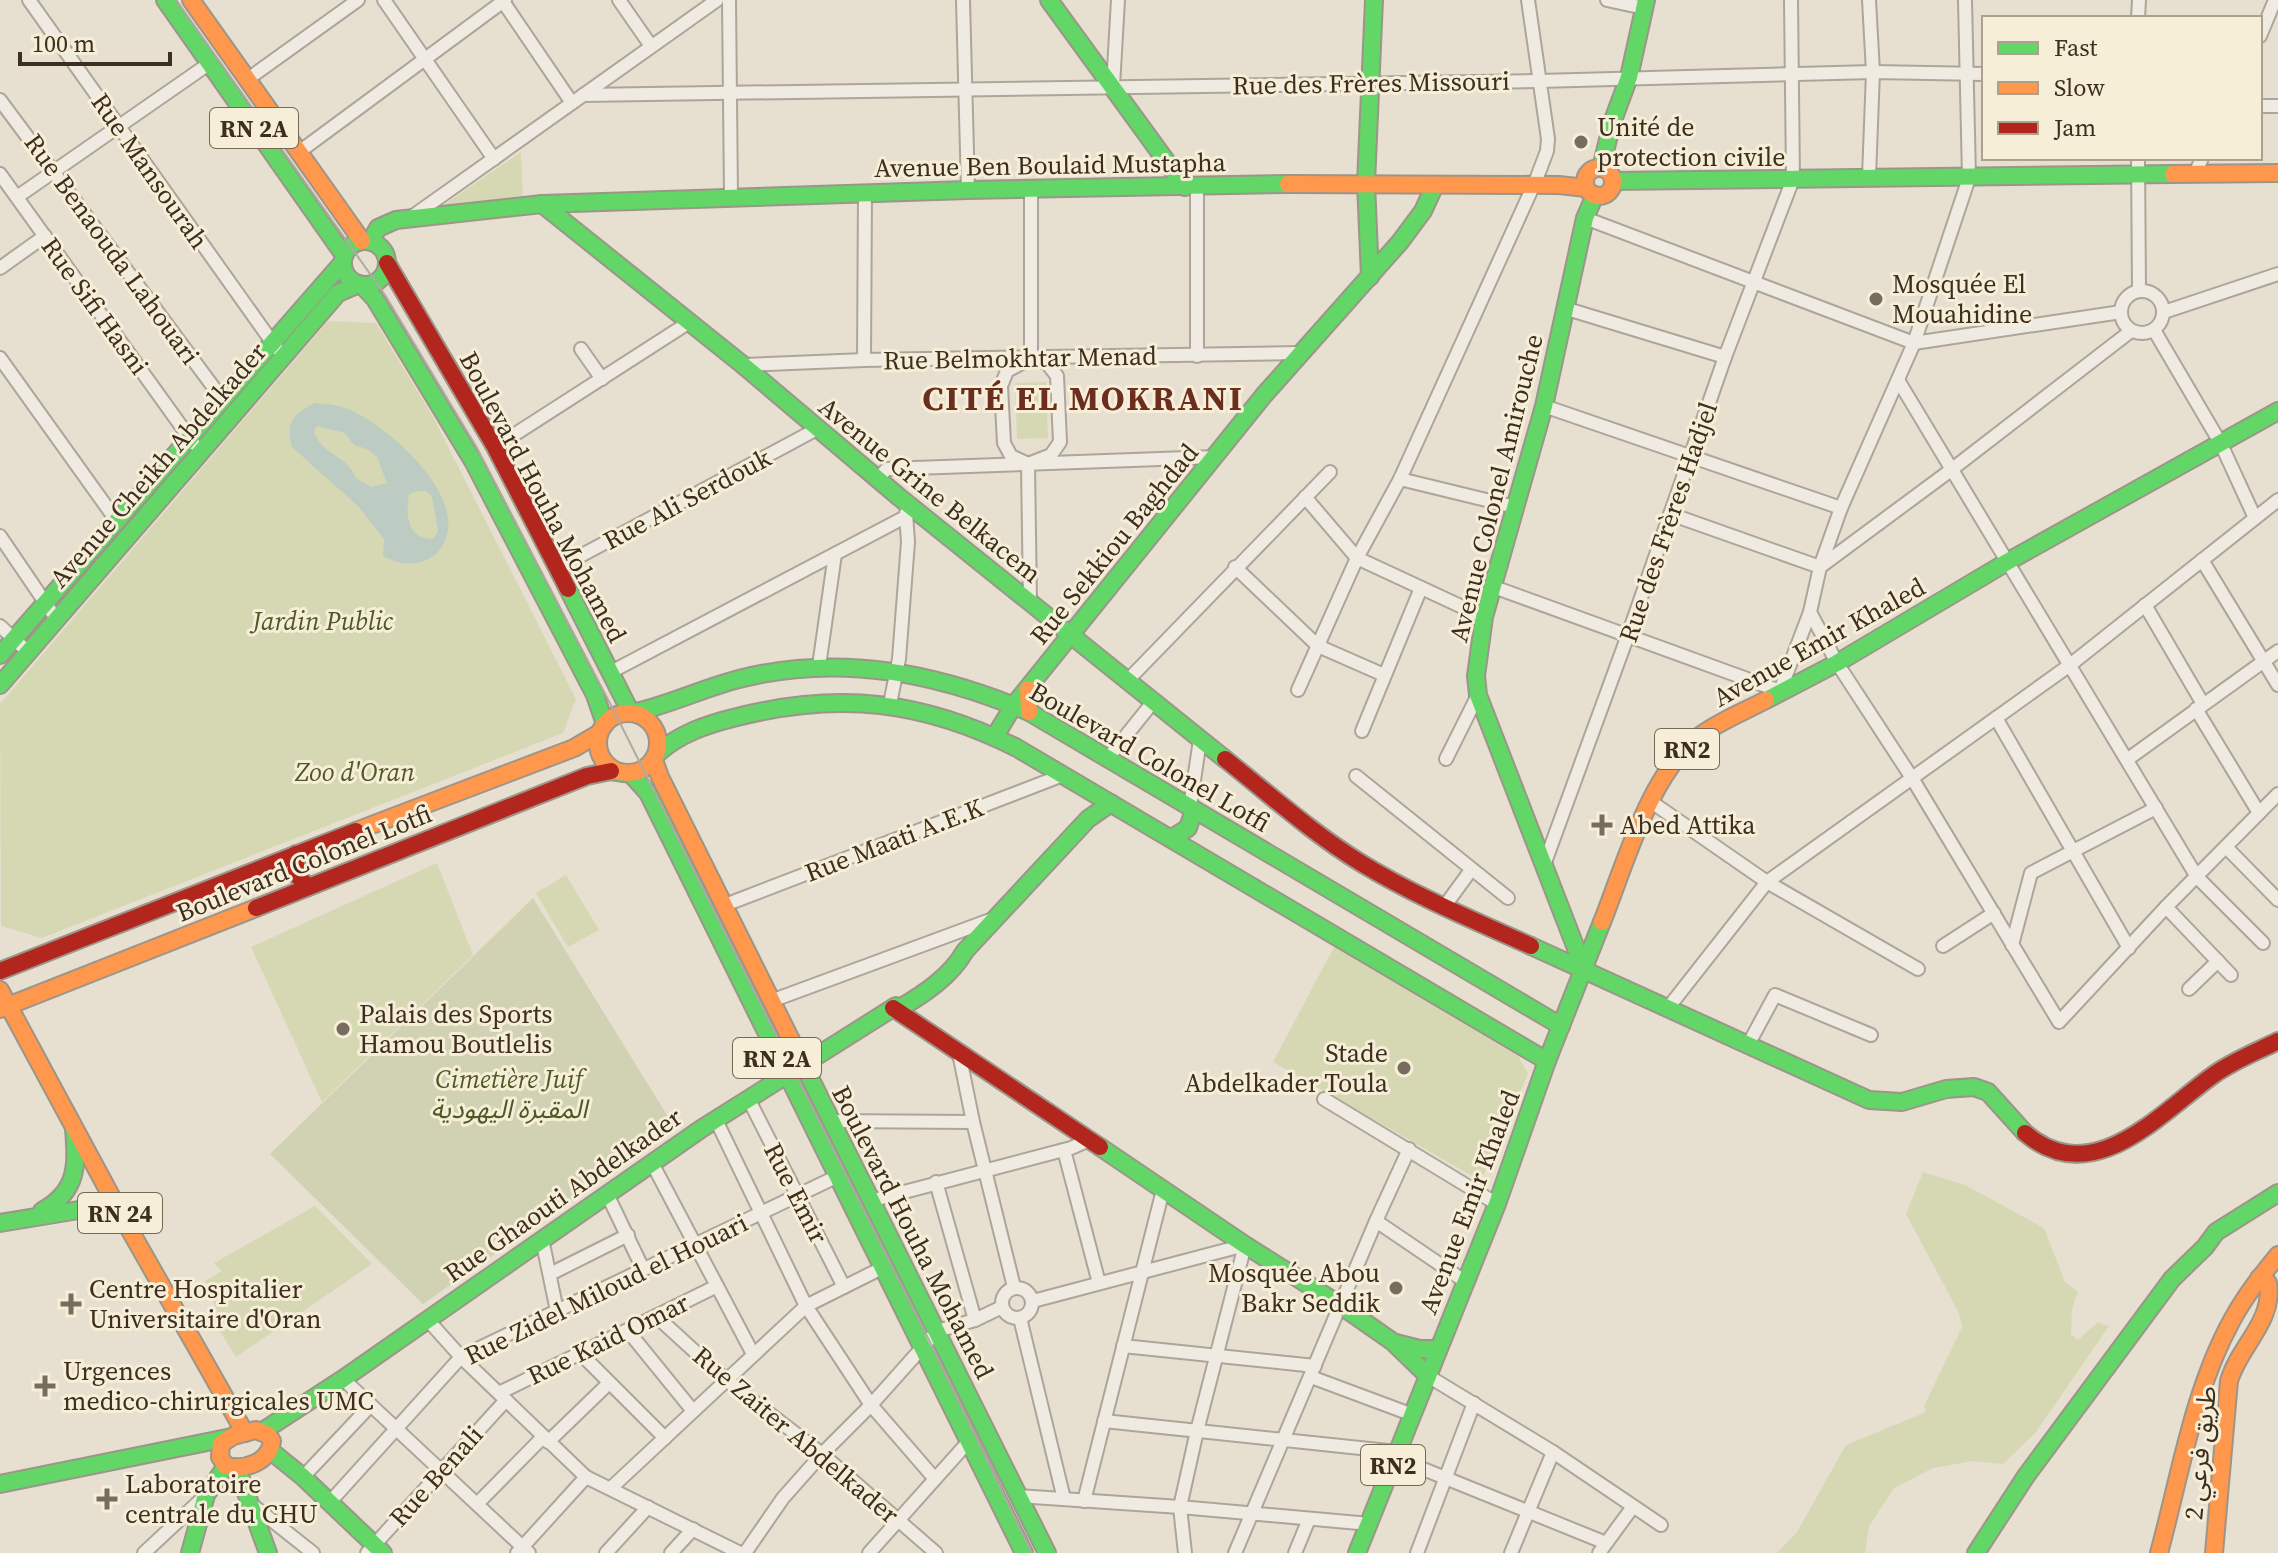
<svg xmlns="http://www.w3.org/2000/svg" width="2278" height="1553" viewBox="0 0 2278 1553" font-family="'Source Serif 4','Noto Sans Arabic',serif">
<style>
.green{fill:#d6d7b3}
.cemetery{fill:#d1d1b3}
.water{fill:#bcccc2;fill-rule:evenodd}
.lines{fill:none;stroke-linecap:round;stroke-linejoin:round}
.street-casing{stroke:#ada599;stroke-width:16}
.fast-casing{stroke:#9c958a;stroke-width:20}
.slow-casing{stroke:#9c958a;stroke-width:20}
.jam-casing{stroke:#9c958a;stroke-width:20}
.street{stroke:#efebe3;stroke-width:12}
.fast{stroke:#63d668;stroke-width:16}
.slow{stroke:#ff974d;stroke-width:16}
.jam{stroke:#b3261e;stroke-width:16}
.tram{stroke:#afaaa2;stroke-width:2}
.poi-dot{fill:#786c5e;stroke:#f7eed8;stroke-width:3}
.labels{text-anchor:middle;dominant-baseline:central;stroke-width:6;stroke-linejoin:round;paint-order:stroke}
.shield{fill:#f7eed8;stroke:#756857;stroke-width:2}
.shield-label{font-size:24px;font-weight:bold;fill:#3d2e20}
.street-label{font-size:26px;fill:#3d2e20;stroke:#f7eed8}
.poi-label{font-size:26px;fill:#3d2e20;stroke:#f7eed8;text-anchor:start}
.park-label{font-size:26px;font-style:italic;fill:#4d5a26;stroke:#f7eed8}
.district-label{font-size:34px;font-weight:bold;letter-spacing:2px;fill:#6b2e1e;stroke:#f7eed8}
</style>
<rect width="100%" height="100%" fill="#e7e0d1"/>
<g class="green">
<path d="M521,152l2,46 -85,11z"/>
<path d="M328,321l48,2 57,94 143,282 -13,34 -521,205 -41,-12 -1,-222z"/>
<path d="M1046,382l2,56 -31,1 -2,-56z"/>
<path d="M437,863l36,92 -151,147 -71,-155z"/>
<path d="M566,875l33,55 -31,17 -32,-54z"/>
<path d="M1334,947l184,109 10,18 -44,100 -8,4 -203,-116z"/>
<path d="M1923,1172l42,13 79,43 21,54 13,10 -6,17 -1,25 7,6 20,-18 11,4 -73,106 -33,32 -30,-3 -40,7 -39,20 -25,38 -4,27h-88l20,-21 49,-87 80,-33 -2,-6 38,-79 -3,-14 -53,-99z"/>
<path d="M315,1206l57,58 -136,93 -24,-38 7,-4 -14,-34 17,-10 -8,-8z"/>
</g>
<path class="cemetery" d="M533,898l142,230 -252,176 -153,-150z"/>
<path class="water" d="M315,403c17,1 33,4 47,13 35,20 102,80 83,125 -4,9 -12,17 -21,20 -16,5 -27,2 -41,-5l1,-17 -26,-33 -66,-59c-7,-25 1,-33 23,-44zM317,426l28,7 9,12 13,4 10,8 10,26 -16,4 -15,-9c-9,-23 -35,-23 -42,-47zM419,491h7l6,5 6,35 -5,8c-27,-1 -27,-24 -24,-45z"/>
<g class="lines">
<g class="street-casing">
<g id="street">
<path d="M29,0l248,349"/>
<path d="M384,0l110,159"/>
<path d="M502,0l70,103"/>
<path d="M619,0l32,46"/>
<path d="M729,0l2,196"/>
<path d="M963,0l5,190"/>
<path d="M1607,0l37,8"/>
<path d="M1869,0l4,72 -4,105"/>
<path d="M1965,0l4,178 -55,165 -73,165 -21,59 -10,45 27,51 75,115 147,244 107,-115 112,-113"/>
<path d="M2138,18l1,-18"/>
<path d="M2260,36l15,-36"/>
<path d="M248,79l110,-79"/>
<path d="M1113,86l5,-86"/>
<path d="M583,95l956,-14 334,-9 111,2"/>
<path d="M0,100l223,300"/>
<path d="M2260,106h18"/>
<path d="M299,152l206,-152"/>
<path d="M2138,158l1,133"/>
<path d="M0,174l194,270"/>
<path d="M2195,174l7,-16"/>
<path d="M1197,187v169"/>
<path d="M1031,189v169"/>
<path d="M17,197l193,-134"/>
<path d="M413,216l304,-216"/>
<path d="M1585,218l329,125 207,-31"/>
<path d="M0,268l45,-32"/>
<circle cx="2142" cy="312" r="21"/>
<path d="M1564,308l161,49"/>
<path d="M2164,312l114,-38"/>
<path d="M2154,330l67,114 34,74"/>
<path d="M581,349l21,30"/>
<path d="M0,358l116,162"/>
<path d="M1031,358l16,5 10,13 3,66 -9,13 -23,9 -17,-8 -7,-13 -3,-57 6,-15z"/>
<path d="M864,360l1,-167"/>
<path d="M743,365l121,-5 434,-7"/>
<path d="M1898,380l299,497 66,66"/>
<path d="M1544,406l297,102"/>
<path d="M495,447l193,-124"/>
<path d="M1028,464l2,138"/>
<path d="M878,478l9,-9 328,-12"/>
<path d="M1400,479l115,28"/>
<path d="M1305,497l52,61 127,59"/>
<path d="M1670,514l150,53 131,-97 180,-139"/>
<path d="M0,536l57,84"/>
<path d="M2202,560l76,125"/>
<path d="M1235,567l83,79 66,29"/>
<path d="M556,569l261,-140"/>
<path d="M1491,586l289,105 30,-79"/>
<path d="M2145,605l58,99"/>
<path d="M0,626l29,27"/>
<path d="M819,666l16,-112"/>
<path d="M609,673l298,-157"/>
<path d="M1128,680l202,-208"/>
<path d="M1298,690l59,-132 43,-79 136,-299 11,-29 1,-12 -20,-139"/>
<path d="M890,704l9,-45 9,-117 -2,-29"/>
<path d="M2196,709l63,104"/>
<path d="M1996,718l133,230"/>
<path d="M1362,731l59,-143"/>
<path d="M1108,758l45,-56"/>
<path d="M1446,759l32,-64"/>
<path d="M2128,759l150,-108"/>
<path d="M1356,776l152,122"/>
<path d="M1650,801l117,81 151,87"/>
<path d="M1190,807l10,-67"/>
<path d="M2226,847l52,53"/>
<path d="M1544,865l84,-230 97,-278 68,-178 -2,-179"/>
<path d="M725,905l338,-130"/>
<path d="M1444,907l27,-37"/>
<path d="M2166,907l65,68"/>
<path d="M2012,945l19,-72 125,-65"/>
<path d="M1943,946l51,-33"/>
<path d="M2189,989l29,-28"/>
<path d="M771,1001l222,-82"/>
<path d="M1668,1008l99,-126 303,-217 208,-165"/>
<path d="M1748,1045l27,-50 96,40"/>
<path d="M959,1053l14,69 41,165"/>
<path d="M1324,1099l173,105"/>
<path d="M749,1100l95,187"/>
<path d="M716,1120l90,186 65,99 64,74"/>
<path d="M830,1121l143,1"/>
<path d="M1064,1150l35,133"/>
<path d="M652,1163l101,191"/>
<path d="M936,1182l39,138"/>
<path d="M608,1196l35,73"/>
<path d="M870,1201l201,-53 18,-8"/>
<path d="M1376,1221l90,61"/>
<path d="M542,1239l15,72"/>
<path d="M550,1274l78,-39"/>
<circle cx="1017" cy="1303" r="15"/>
<path d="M1033,1301l212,-56 -48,186 -17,76 5,46"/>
<path d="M656,1316l70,64 96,74 114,99"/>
<path d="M1020,1318l44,181"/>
<path d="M427,1319l34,38 125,120 154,76"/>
<path d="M628,1331l65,80"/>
<path d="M1123,1346l192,20"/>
<path d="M580,1353l85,85"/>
<path d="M1428,1376l125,76 108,73"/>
<path d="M1311,1377l102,38"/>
<path d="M343,1379l186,174"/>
<path d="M499,1393l218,-107"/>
<path d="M1104,1421l294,31"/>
<path d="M548,1442l61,-59"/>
<path d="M1396,1458l210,85"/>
<path d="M303,1477l68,-72"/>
<path d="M611,1488l195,-182 78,-39"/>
<path d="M1018,1496l162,11 190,17"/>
<path d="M1084,1501l79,-311"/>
<path d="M330,1502l131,-145 377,-181"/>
<path d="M250,1503l63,50"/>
<path d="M477,1504l66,-67"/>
<path d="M144,1553l62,-58"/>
<path d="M367,1553l139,-153"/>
<path d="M517,1553l69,-76"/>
<path d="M606,1553l42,-46"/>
<path d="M671,1553l22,-24"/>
<path d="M745,1553l38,-55 39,-44 49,-49 66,-74 38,-11 27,-13"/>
<path d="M869,1553l100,-112"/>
<path d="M1235,1553l141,-332 33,-72"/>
<path d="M1295,1553l14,-34"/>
<path d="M1417,1553l57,-150"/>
<path d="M1511,1553l42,-101"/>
<path d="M1599,1553l33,-45"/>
</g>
</g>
<g class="fast-casing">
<g id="fast">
<path d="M165,0l179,255"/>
<path d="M1049,0l136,187"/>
<path d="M1601,168l11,-45 17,-46 17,-77"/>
<path d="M1613,181l560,-7"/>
<path d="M542,204l201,161 156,132 326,262"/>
<circle cx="365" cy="263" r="22"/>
<path d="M371,241l7,-13 18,-8 146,-16 426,-14 320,-6"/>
<path d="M1370,277l-4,-94 8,-183"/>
<path d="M362,285l13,14 98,162 122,234 10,29"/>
<path d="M568,589l63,124"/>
<path d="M0,655l343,-393"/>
<path d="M0,685l338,-392 21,-9"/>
<path d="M1766,700l71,-37 170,-101 271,-151"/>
<path d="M632,713c38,-8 73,-26 111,-35 98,-24 194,-5 286,34l532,314"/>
<path d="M995,736l19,-31 250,-310 136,-153 23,-31 12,-26"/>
<path d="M655,756c22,-22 53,-32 82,-39 103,-26 186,-16 280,31l530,313"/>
<path d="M611,771l20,3 17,19 376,760"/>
<path d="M1172,838l16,-10 6,-18"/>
<path d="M1531,946l338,154 33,2 44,-13 28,-2 14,5 37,41"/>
<path d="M1584,969l-106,-274 -2,-19 8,-59 60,-211 41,-188 10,-23"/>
<path d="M805,1068l242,485"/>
<path d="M1100,1147l145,98 95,60 53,37 35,34"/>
<path d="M42,1211c36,-20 35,-45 32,-82"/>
<path d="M0,1223l97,-16 9,1 17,10"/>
<path d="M1396,1343l24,6h18"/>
<path d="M263,1431l80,-52 358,-250 195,-123 4,2c24,-14 51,-32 65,-57l123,-132 23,-16"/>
<path d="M271,1451l32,26 80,76"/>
<path d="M237,1468l31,85"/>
<path d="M0,1484l227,-46"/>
<path d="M190,1553l16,-58 20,-29"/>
<path d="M1357,1553l140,-349 50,-143 55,-139"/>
<path d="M1976,1553l50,-77 146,-197 33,-32 11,-15 62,-39"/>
</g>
</g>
<g class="slow-casing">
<g id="slow">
<path d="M191,0l171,241"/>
<circle cx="1599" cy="182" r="14"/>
<path d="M2173,174l105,-1"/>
<path d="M1288,184l271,1 27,3"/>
<path d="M1028,689l1,23"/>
<circle cx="628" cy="743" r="30"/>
<path d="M654,760l6,17 145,291"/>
<path d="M356,831l218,-83 24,-14"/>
<path d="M1602,922c23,-57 48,-151 99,-187 19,-14 44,-24 65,-35"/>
<path d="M0,990l123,228 122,215"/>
<path d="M0,1009l256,-101"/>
<path d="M256,1430l12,5 4,6c-3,22 -27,29 -46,25l-6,-9 1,-13 12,-8z"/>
<path d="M2159,1553c21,-77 34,-162 73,-233 13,-24 29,-44 46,-65"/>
<path d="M2214,1553l15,-172c10,-35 45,-59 39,-98l-9,-5"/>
</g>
</g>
<g class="jam-casing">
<g id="jam">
<path d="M387,263l108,184 73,142"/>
<path d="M1225,759c44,35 87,74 136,104 54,33 112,57 170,83"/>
<path d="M296,854v20l12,13"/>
<path d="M256,908l331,-132 24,-5"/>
<path d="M0,971l356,-140"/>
<path d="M893,1008l207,139"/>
<path d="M2025,1133c68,58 134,-19 187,-57 20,-15 44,-24 66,-35"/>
</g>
</g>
<use href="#street" class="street"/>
<use href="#fast" class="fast"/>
<use href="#slow" class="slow"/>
<use href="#jam" class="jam"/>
<path class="tram" d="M176,0l209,295 92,153 139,267 313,625 103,213"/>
</g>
<g class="poi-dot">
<circle cx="1581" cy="142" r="8"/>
<circle cx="1876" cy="299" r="8"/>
<path d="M1598 813h8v8h8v8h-8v8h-8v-8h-8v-8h8z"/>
<circle cx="343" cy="1029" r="8"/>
<circle cx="1404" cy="1068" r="8"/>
<circle cx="1396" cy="1288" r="8"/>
<path d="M67 1292h8v8h8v8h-8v8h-8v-8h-8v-8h8z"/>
<path d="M41 1374h8v8h8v8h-8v8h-8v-8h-8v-8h8z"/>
<path d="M103 1487h8v8h8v8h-8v8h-8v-8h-8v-8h8z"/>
</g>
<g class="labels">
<g class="shield">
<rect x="210" y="108" width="88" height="40" rx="6"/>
<rect x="1655" y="729" width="64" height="40" rx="6"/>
<rect x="733" y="1038" width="88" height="40" rx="6"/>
<rect x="78" y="1193" width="84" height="40" rx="6"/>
<rect x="1361" y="1445" width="64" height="40" rx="6"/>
</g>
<g class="shield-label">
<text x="254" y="128">RN 2A</text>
<text x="1687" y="749">RN2</text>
<text x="777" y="1058">RN 2A</text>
<text x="120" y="1213">RN 24</text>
<text x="1393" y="1465">RN2</text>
</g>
<g class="street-label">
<text transform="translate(1371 83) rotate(-1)">Rue des Frères Missouri</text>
<text transform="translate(1050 165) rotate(-1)">Avenue Ben Boulaid Mustapha</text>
<text transform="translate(150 171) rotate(55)">Rue Mansourah</text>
<text transform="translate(112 249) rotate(54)">Rue Benaouda Lahouari</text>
<text transform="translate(95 306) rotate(54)">Rue Sifi Hasni</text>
<text transform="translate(1020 358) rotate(-1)">Rue Belmokhtar Menad</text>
<text transform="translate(158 465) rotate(-49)">Avenue Cheikh Abdelkader</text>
<text transform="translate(1496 488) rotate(-76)">Avenue Colonel Amirouche</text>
<text transform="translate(930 490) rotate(39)">Avenue Grine Belkacem</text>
<text transform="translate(543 497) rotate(62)">Boulevard Houha Mohamed</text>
<text transform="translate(687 499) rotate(-28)">Rue Ali Serdouk</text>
<text transform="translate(1668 522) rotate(-71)">Rue des Frères Hadjel</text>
<text transform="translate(1114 544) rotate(-51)">Rue Sekkiou Baghdad</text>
<text transform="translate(1819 642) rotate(-29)">Avenue Emir Khaled</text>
<text transform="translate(1150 757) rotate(30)">Boulevard Colonel Lotfi</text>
<text transform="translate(894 840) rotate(-21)">Rue Maati A.E.K</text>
<text transform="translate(304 863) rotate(-22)">Boulevard Colonel Lotfi</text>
<text transform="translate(796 1193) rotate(63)">Rue Emir</text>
<text transform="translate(563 1195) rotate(-35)">Rue Ghaouti Abdelkader</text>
<text transform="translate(1469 1202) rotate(-69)">Avenue Emir Khaled</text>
<text transform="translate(913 1232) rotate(63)">Boulevard Houha Mohamed</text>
<text transform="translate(606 1289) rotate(-26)">Rue Zidel Miloud el Houari</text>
<text transform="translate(608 1339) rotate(-26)">Rue Kaid Omar</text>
<text transform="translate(796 1435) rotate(40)">Rue Zaiter Abdelkader</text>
<text transform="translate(2200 1453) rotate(-84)">طريق فرعي 2</text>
<text transform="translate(436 1476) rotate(-48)">Rue Benali</text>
</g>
<g class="poi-label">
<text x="1597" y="127">Unité de<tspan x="1597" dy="30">protection civile</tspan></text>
<text x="1892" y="284">Mosquée El<tspan x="1892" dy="30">Mouahidine</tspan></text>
<text x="1620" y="825">Abed Attika</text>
<text x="359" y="1014">Palais des Sports<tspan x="359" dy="30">Hamou Boutlelis</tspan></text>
<text x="1388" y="1053" text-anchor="end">Stade<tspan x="1388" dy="30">Abdelkader Toula</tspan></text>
<text x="1380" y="1273" text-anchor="end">Mosquée Abou<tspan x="1380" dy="30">Bakr Seddik</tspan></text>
<text x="89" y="1289">Centre Hospitalier<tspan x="89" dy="30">Universitaire d'Oran</tspan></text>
<text x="63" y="1371">Urgences<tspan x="63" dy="30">medico-chirurgicales UMC</tspan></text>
<text x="125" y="1484">Laboratoire<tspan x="125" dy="30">centrale du CHU</tspan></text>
</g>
<g class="park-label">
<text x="323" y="621">Jardin Public</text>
<text x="355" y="772">Zoo d'Oran</text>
<text x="509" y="1079">Cimetière Juif<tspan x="509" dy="30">المقبرة اليهودية</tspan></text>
</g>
<g class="district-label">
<text x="1083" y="398">CITÉ EL MOKRANI</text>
</g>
</g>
<rect x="1982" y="16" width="280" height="144" fill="#f7eed8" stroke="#ada18e" stroke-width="2"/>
<rect x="1998" y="42" width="40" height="12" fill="#63d668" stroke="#ada18e" stroke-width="2"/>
<text x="2054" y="56" font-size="24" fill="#3d2e20">Fast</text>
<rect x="1998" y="82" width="40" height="12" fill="#ff974d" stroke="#ada18e" stroke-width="2"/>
<text x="2054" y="96" font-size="24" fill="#3d2e20">Slow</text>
<rect x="1998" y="122" width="40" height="12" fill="#b3261e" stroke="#ada18e" stroke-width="2"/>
<text x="2054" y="136" font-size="24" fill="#3d2e20">Jam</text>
<path d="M20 52v12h150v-12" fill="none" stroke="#3d2e20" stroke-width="4"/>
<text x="32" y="52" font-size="24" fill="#3d2e20" stroke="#f7eed8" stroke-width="6" paint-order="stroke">100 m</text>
</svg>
